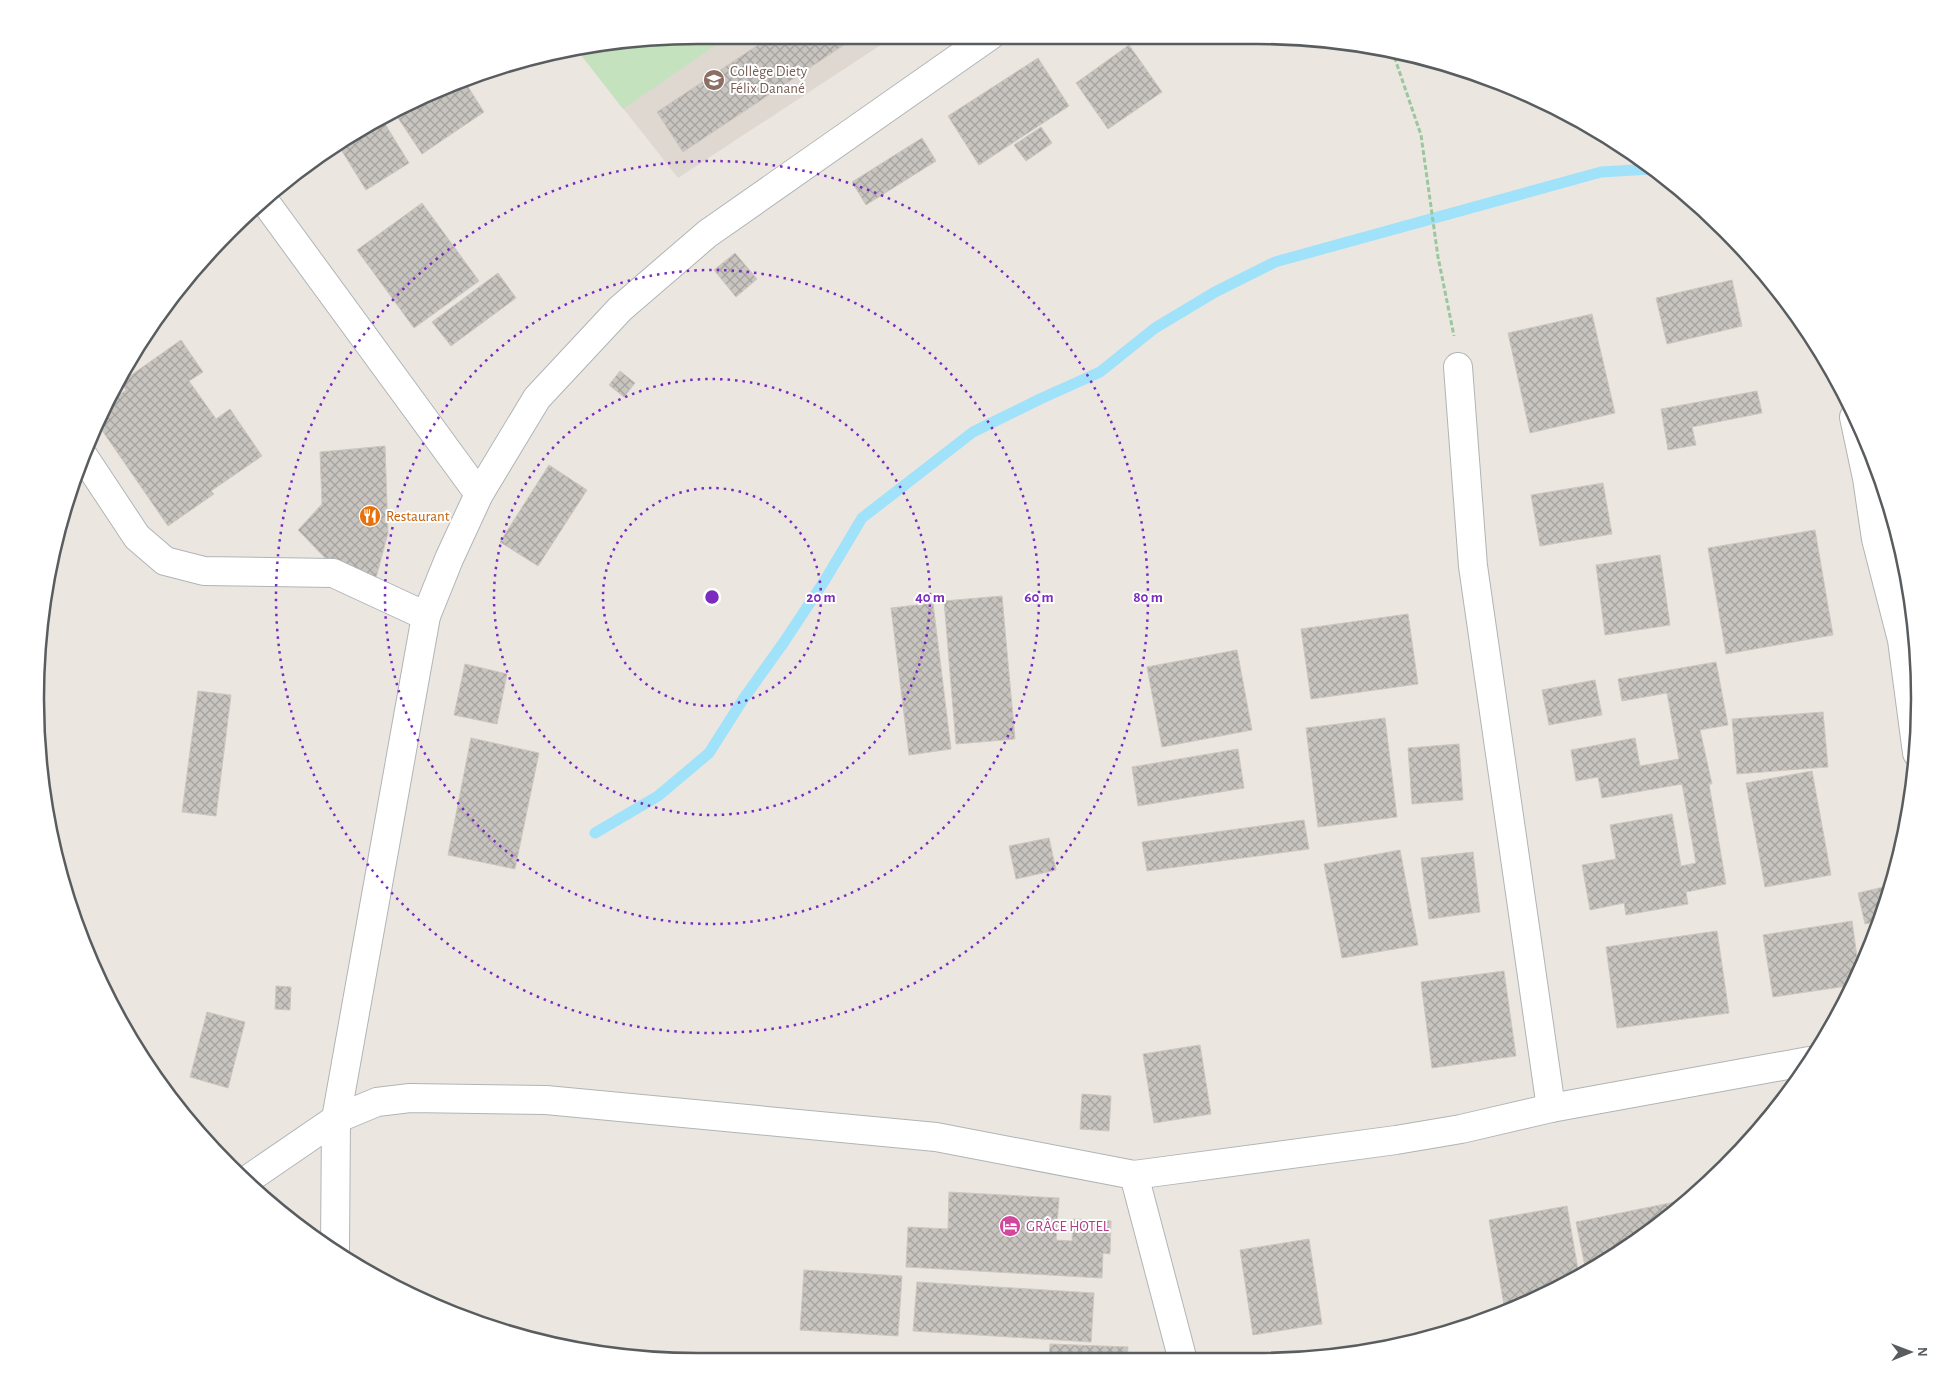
<svg xmlns="http://www.w3.org/2000/svg" width="1955" height="1397" viewBox="0 0 1955 1397" font-family="'Alegreya Sans',sans-serif">
<style>
.education{fill:#ded8d1}
.pitch{fill:#c3e2bd}
.lines{fill:none;stroke-linecap:round;stroke-linejoin:round}
.stream{stroke:#a0e2fa;stroke-width:11}
.building{fill:url(#building-cross-hatch);stroke:#cfc7bf}
.minor-casing{stroke:#b1b4b7;stroke-width:30}
.path{stroke:#9ac79f;stroke-width:3;stroke-dasharray:5 2.5;stroke-linecap:butt}
.minor{stroke:#fff;stroke-width:28}
.ring{fill:none;stroke:#7b2cbf;stroke-width:2.5;stroke-dasharray:2.5 5}
.labels{text-anchor:middle;dominant-baseline:central;stroke-width:4;stroke-linejoin:round;paint-order:stroke}
.education-label{font-size:15px;fill:#785e54;stroke:#fff;text-anchor:start}
.food-label{font-size:15px;fill:#c56008;stroke:#fff;text-anchor:start}
.hotel-label{font-size:15px;fill:#b23c85;stroke:#fff;text-anchor:start}
.rim{fill:none;stroke:#595d60;stroke-width:2.5}
.centre{fill:#7b2cbf;stroke:#fff;stroke-width:2.5}
.ring-label{font-size:15px;text-anchor:middle;font-weight:bold;fill:#7b2cbf;stroke:#fff;stroke-width:4;stroke-linejoin:round;paint-order:stroke}
</style>
<defs>
<pattern id="building-cross-hatch" width="8" height="8" patternUnits="userSpaceOnUse" patternTransform="scale(1.25)"><rect width="8" height="8" fill="#c8c4bf"/><path d="M0 0l8 8M0 8l8-8" fill="none" stroke="#a5a29f"/></pattern>
</defs>
<rect width="100%" height="100%" fill="#ebe7e0"/>
<path class="education" d="M699,35h197l-218,143 -100,-127z"/>
<path class="pitch" d="M698,35h32l-107,74 -45,-58z"/>
<g class="lines">
<path class="stream" d="M595,833l63,-37 51,-43 35,-55 40,-56 41,-62 37,-62 111,-86 67,-33 60,-27 55,-44 60,-36 60,-30 326,-90 50,-3"/>
</g>
<g class="building">
<path d="M773,35h86l-176,117 -26,-40z"/>
<path d="M1129,45l33,47 -54,37 -32,-46z"/>
<path d="M1038,58l31,48 -90,59 -31,-49z"/>
<path d="M463,79l21,33 -62,42 -28,-42 50,-26z"/>
<path d="M382,119l27,44 -43,27 -29,-47z"/>
<path d="M1041,127l11,16 -26,18 -12,-16z"/>
<path d="M922,138l14,23 -70,44 -14,-23z"/>
<path d="M422,203l57,78 -65,47 -57,-78z"/>
<path d="M735,253l22,26 -21,18 -22,-27z"/>
<path d="M498,273l18,25 -65,48 -19,-24z"/>
<path d="M1732,280l10,46 -75,18 -11,-46z"/>
<path d="M1592,314l23,99 -85,20 -22,-100z"/>
<path d="M181,340l22,32 -14,9 27,38 14,-10 32,47 -51,35 3,3 -46,32 -71,-103 6,-16 23,-17 -6,-7z"/>
<path d="M620,371l15,12 -11,14 -15,-12z"/>
<path d="M1757,391l5,22 -70,14 4,18 -28,5 -7,-41z"/>
<path d="M385,446l3,87 -15,56 -46,-29 -29,-30 24,-26 -2,-52z"/>
<path d="M549,465l38,25 -49,76 -38,-24z"/>
<path d="M1603,483l9,51 -72,12 -9,-51z"/>
<path d="M1815,530l18,105 -107,19 -18,-106z"/>
<path d="M1660,555l10,70 -65,10 -9,-70z"/>
<path d="M1002,596l13,143 -59,5 -12,-143z"/>
<path d="M933,603l18,146 -42,6 -18,-147z"/>
<path d="M1408,614l10,70 -107,15 -10,-70z"/>
<path d="M1237,650l15,80 -90,17 -15,-80z"/>
<path d="M1716,662l12,63 -28,5 12,54h-3l17,100 -40,8 2,12 -62,11 -2,-12 -34,7 -8,-45 34,-6 -6,-34 62,-11 9,52 15,-3 -14,-79 -80,14 -4,-21 -22,4 -5,-31 64,-12 5,28 39,-7 -12,-66 -45,8 -4,-22z"/>
<path d="M465,664l42,10 -10,50 -43,-9z"/>
<path d="M1595,680l7,35 -53,10 -7,-35z"/>
<path d="M198,691l33,4 -15,121 -34,-4z"/>
<path d="M1823,712l5,55 -91,7 -5,-55z"/>
<path d="M1385,718l12,99 -79,10 -12,-99z"/>
<path d="M471,738l68,15 -24,116 -67,-14z"/>
<path d="M1459,744l4,56 -51,4 -4,-56z"/>
<path d="M1238,749l6,39 -106,18 -6,-39z"/>
<path d="M1812,771l19,104 -66,12 -19,-104z"/>
<path d="M1304,820l5,29 -162,22 -5,-29z"/>
<path d="M1049,838l7,32 -40,9 -7,-33z"/>
<path d="M1400,850l18,95 -76,13 -18,-94z"/>
<path d="M1473,852l7,60 -51,7 -8,-61z"/>
<path d="M1892,885l-14,36 -13,3 -7,-31z"/>
<path d="M1852,921l7,50 -5,14 -81,12 -10,-62z"/>
<path d="M1717,931l12,82 -112,15 -11,-81z"/>
<path d="M1504,971l12,85 -84,12 -11,-86z"/>
<path d="M276,986l15,1 -1,23 -15,-1z"/>
<path d="M207,1012l38,10 -17,66 -38,-11z"/>
<path d="M1200,1045l11,69 -57,9 -11,-69z"/>
<path d="M1082,1094l29,2 -2,35 -29,-2z"/>
<path d="M949,1192l110,6 -3,42 16,1 1,-22 38,2 -1,33 -7,-1 -1,25 -196,-11 2,-40 40,2z"/>
<path d="M1675,1202l2,9 -52,39 -39,21 -10,-49z"/>
<path d="M1567,1206l12,69 -47,25 -28,5 -15,-85z"/>
<path d="M1309,1239l13,85 -69,11 -13,-85z"/>
<path d="M804,1270l98,6 -4,60 -98,-6z"/>
<path d="M917,1282l177,11 -3,49 -178,-11z"/>
<path d="M1050,1344l78,3 -1,11h-78z"/>
<path d="M1336,1348l1,8 -75,1z"/>
</g>
<g class="lines">
<g class="minor-casing">
<g id="minor">
<path d="M266,203l213,291"/>
<path d="M1458,367l15,199 78,542"/>
<path d="M1854,417l13,61 9,61 26,101 15,113"/>
<path d="M84,457l53,80 28,24 39,10 129,2 93,43"/>
<path d="M1134,1175l262,-35 65,-11 90,-21 258,-47"/>
<path d="M247,1180l89,-61 41,-17 33,-4 136,2 390,37 198,38 48,182"/>
<path d="M335,1250l1,-131 90,-503 23,-57 30,-65 58,-96 83,-89 87,-75 284,-199"/>
</g>
</g>
<path class="path" d="M1392,50l29,85 17,122 16,79"/>
<use href="#minor" class="minor"/>
</g>
<g class="ring">
<circle cx="712" cy="597" r="109"/>
<circle cx="712" cy="597" r="218"/>
<circle cx="712" cy="597" r="327"/>
<circle cx="712" cy="597" r="436"/>
</g>
<defs>
<g id="school-disc" transform="scale(1.125)"><circle r="9.5" fill="#8d6e63" stroke="#fff"/><path d="M0-5L7-2L0 1L-7-2ZM-4 1L0 2.5L4 1V4Q0 6-4 4Z" fill="#fff"/></g>
<g id="restaurant-disc" transform="scale(1.125)"><circle r="9.5" fill="#e8710a" stroke="#fff"/><path d="M-5-6h1v4h1v-4h1v4h1v-4h1v5L-1.5 .5V6h-2V.5L-5-1ZM5-6V6H3V1.5H1.5Q1.5-4 5-6Z" fill="#fff"/></g>
<g id="hotel-disc" transform="scale(1.125)"><circle r="9.5" fill="#d1479c" stroke="#fff"/><path d="M-6-4.5h1.5V1H6V5H4.5V3h-9V5H-6ZM-4 0a1.8 1.8 0 1 1 3.6 0ZM.5 0V-2.5h3Q6-2.5 6 0Z" fill="#fff"/></g>
</defs>
<g fill-rule="evenodd">
<use href="#school-disc" x="714" y="80"/>
<use href="#restaurant-disc" x="370" y="516"/>
<use href="#hotel-disc" x="1010" y="1226"/>
</g>
<g class="labels">
<g class="education-label">
<text x="730" y="71">Collège Diety<tspan x="730" dy="17">Félix Danané</tspan></text>
</g>
<g class="food-label">
<text x="386" y="516">Restaurant</text>
</g>
<g class="hotel-label">
<text x="1026" y="1226">GRÂCE HOTEL</text>
</g>
</g>
<path d="M0 0H1955V1397H0ZM698 44H1257A654 654 0 0 1 1911 698V699A654 654 0 0 1 1257 1353H698A654 654 0 0 1 44 699V698A654 654 0 0 1 698 44Z" fill="#fff" fill-rule="evenodd"/>
<path class="rim" d="M698 44H1257A654 654 0 0 1 1911 698V699A654 654 0 0 1 1257 1353H698A654 654 0 0 1 44 699V698A654 654 0 0 1 698 44Z"/>
<circle cx="712" cy="597" r="8" class="centre"/>
<g class="ring-label">
<text x="821" y="602">20 m</text>
<text x="930" y="602">40 m</text>
<text x="1039" y="602">60 m</text>
<text x="1148" y="602">80 m</text>
</g>
<g transform="translate(1910 1352) rotate(89)" stroke="#ffffff" stroke-width="4" paint-order="stroke">
<path d="M0-4L9 19L0 12L-9 19Z" fill="#595d60"/>
<text y="-8" font-size="14" font-weight="bold" text-anchor="middle" fill="#595d60">N</text>
</g>
</svg>
